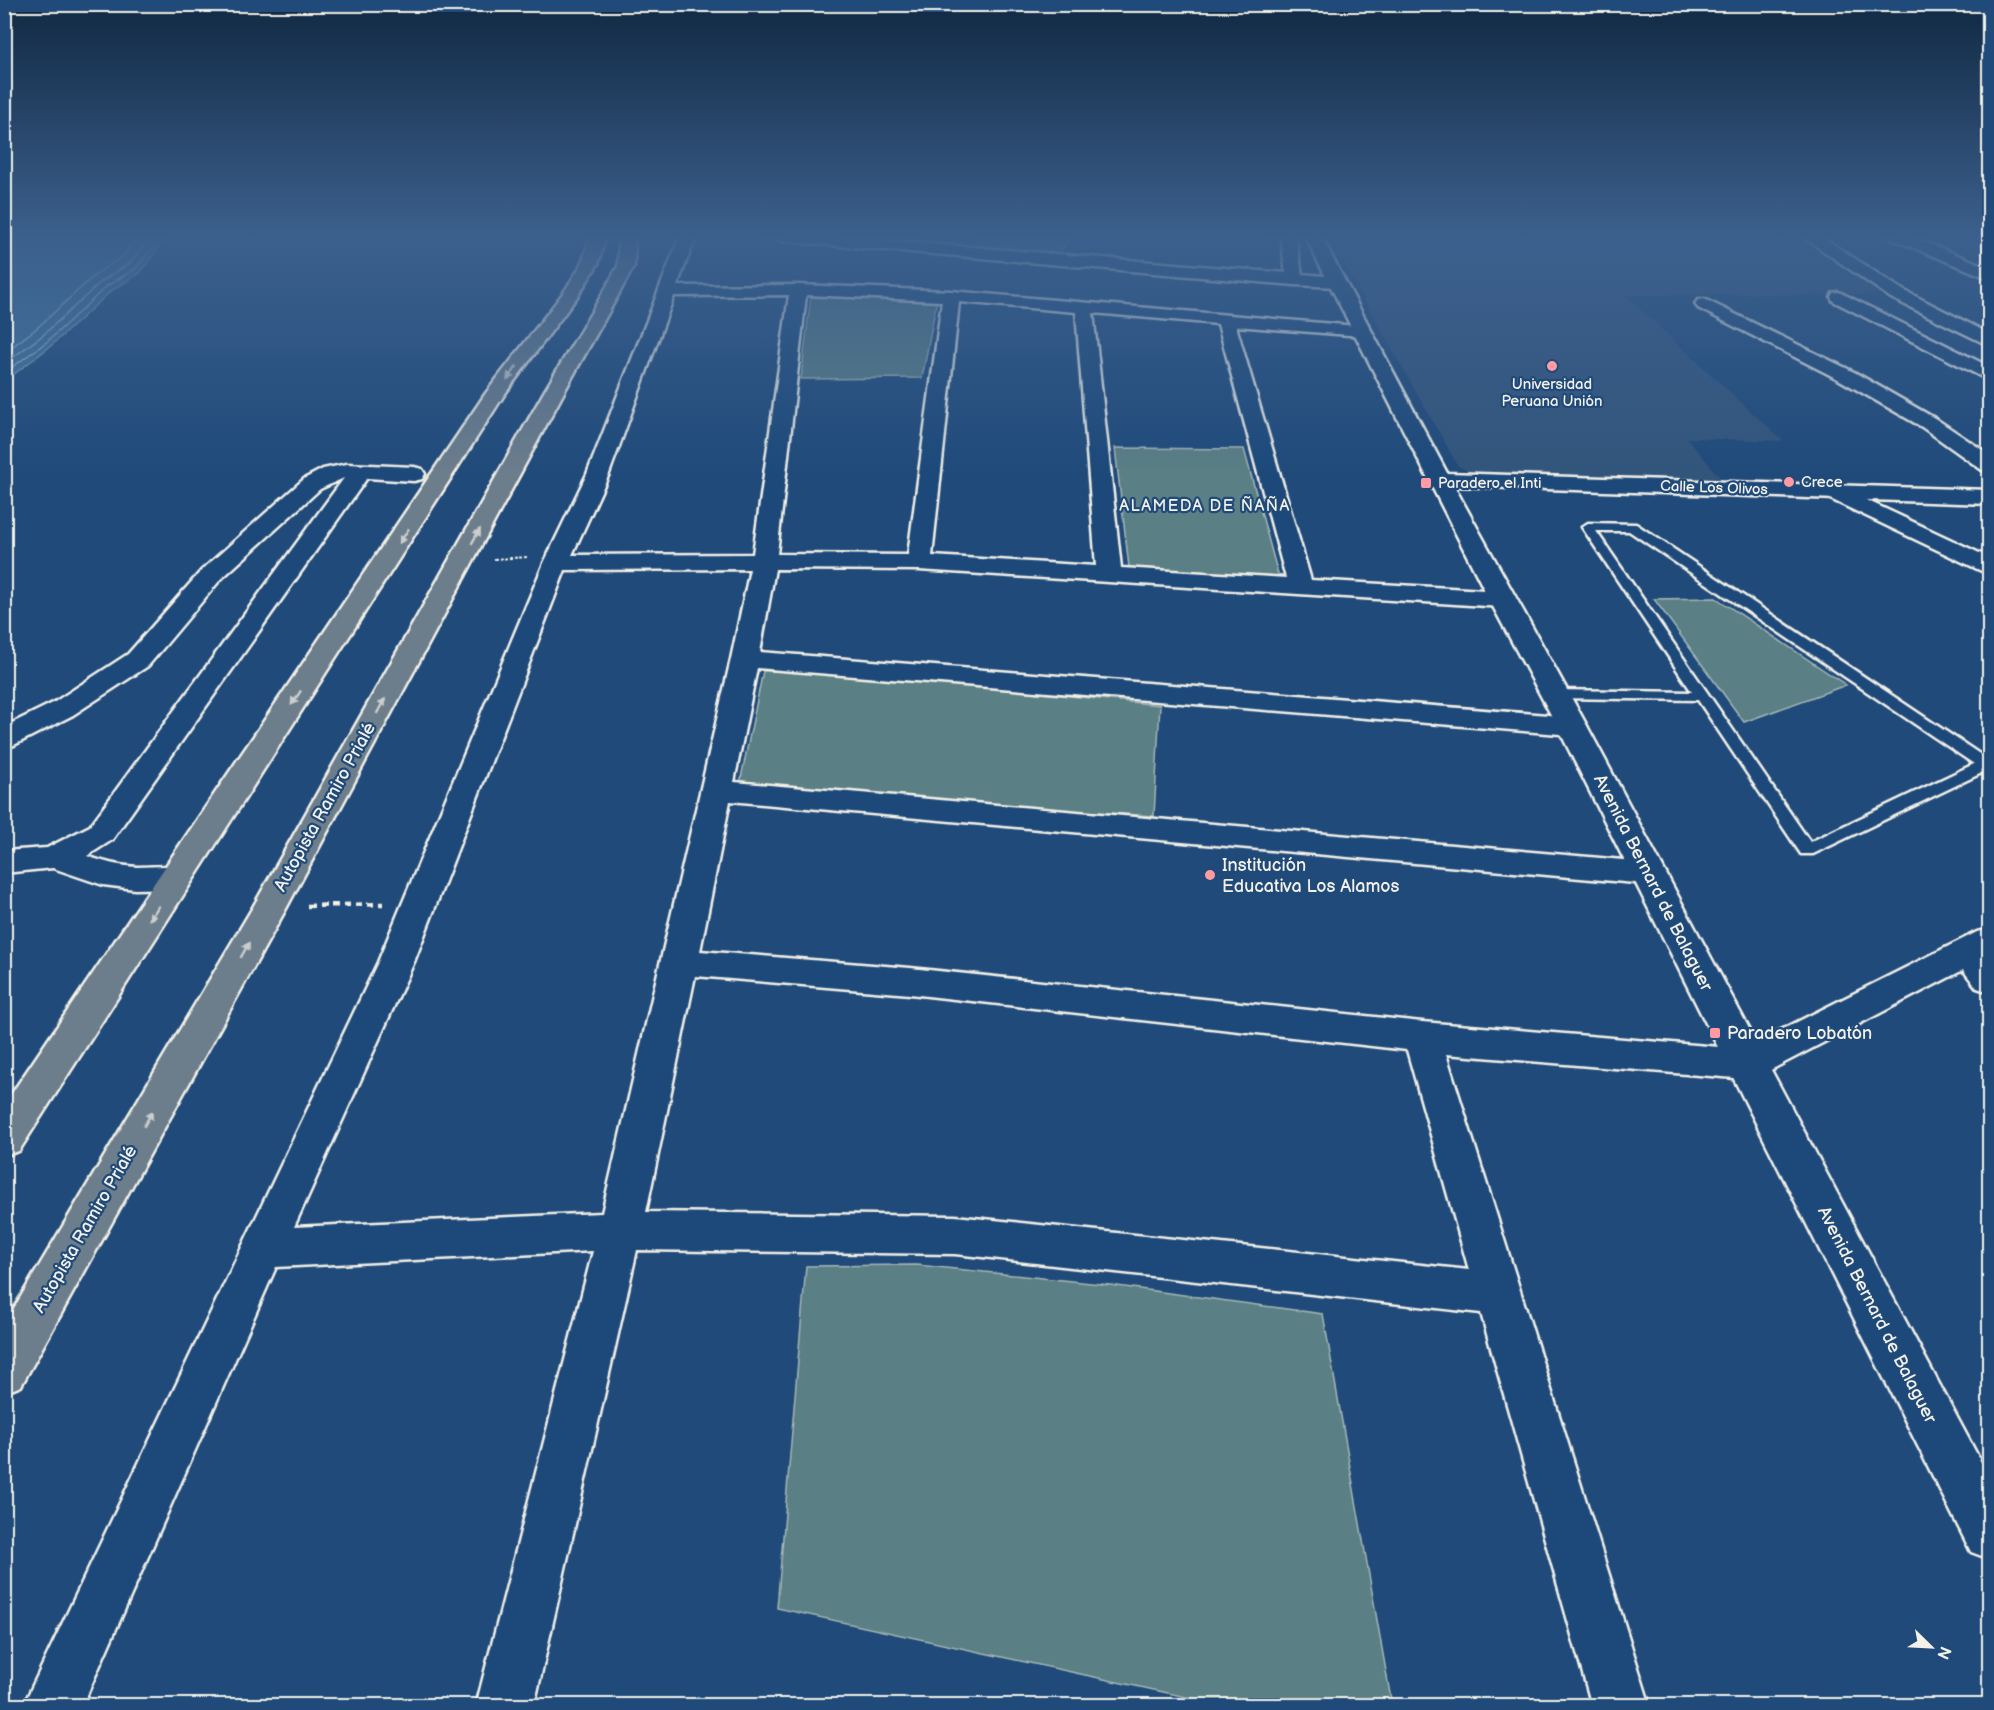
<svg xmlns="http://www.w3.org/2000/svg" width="1994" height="1710" viewBox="0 0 1994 1710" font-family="'Balsamiq Sans',sans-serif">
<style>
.built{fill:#33557c}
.green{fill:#5a7f84;stroke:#a7b8b6;stroke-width:1.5}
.water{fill:#42759f;stroke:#89a7bc;stroke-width:1.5}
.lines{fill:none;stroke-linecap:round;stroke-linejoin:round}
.shore{stroke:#adbfcb;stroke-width:1.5}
.lane-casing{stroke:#f4f1e8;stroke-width:5}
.street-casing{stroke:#f4f1e8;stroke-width:5}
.secondary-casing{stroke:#f4f1e8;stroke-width:5}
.highway-casing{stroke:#f4f1e8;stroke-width:5}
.path-far1{stroke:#f4f1e8;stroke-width:2;stroke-dasharray:3 2;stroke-linecap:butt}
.path{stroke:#f4f1e8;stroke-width:4.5;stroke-dasharray:7 5;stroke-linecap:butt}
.lane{fill:#1f4a7a;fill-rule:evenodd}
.street{fill:#1f4a7a;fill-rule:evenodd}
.secondary{fill:#1f4a7a;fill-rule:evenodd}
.highway{fill:#6c7d8c;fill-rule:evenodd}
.oneway{fill:#cbcecc}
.poi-dot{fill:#ff9aa2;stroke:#1f4a7a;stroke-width:2}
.labels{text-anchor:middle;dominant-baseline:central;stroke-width:4.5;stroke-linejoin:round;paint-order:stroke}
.far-poi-label{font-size:15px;fill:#f4f1e8;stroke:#1f4a7a;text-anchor:start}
.far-street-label{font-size:15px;fill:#f4f1e8;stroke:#1f4a7a}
.far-neighbourhood-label{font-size:16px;letter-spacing:1.5px;fill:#f4f1e8;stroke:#1f4a7a}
.street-label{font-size:18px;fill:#f4f1e8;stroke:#1f4a7a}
.poi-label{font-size:18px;fill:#f4f1e8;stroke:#1f4a7a;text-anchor:start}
</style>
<rect width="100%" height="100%" fill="#1f4a7a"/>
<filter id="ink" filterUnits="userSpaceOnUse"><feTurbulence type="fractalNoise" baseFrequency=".0167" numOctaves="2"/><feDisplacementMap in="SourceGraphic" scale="12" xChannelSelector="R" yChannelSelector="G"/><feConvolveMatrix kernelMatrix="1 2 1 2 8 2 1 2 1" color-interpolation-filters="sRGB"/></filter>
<g filter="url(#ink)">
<path class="built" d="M1328,236h470l82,58 -255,1 158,146 -96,-3 36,43 -247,-5 -18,-10z"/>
<g class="green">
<path d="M982,236h90l-14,18 -86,-6z"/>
<path d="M811,295l126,5 -15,78 -121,1z"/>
<path d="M1115,448l129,1 35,129 -150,-11z"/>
<path d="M1716,598l130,87 -102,37 -90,-123z"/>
<path d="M763,671h54l343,34 -6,111 -415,-28z"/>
<path d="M917,1265l193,20 213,29 69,391h-169l-446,-97 29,-342z"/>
</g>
<path class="water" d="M27,236h145l-13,11 -19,26 -29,18 -59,54 -47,36v-131z"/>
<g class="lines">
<g class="shore">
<path d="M4,353l33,-25 59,-54 27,-18 17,-20"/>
<path d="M4,364l39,-29 59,-54 28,-18 22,-27"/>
<path d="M4,373l44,-32 59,-55 28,-17 28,-33"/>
</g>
<g class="lane-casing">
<path id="lane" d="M1588,523l48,1 354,237v8l-177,85h-12l-103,-154 -144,-2 -7,-4 7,-4 138,2 -110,-165zM1596,531h33l345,233 -164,78z"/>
</g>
<g class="street-casing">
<g id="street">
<path d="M680,236h16l-19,50 121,-1 153,6 417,36 3,4 -3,4 -6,1 -126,-10 75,254 191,11 9,3 4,5 -4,5 -9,3 -583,-37 -144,-1 -15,83 812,65 10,3 5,6 -5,6 -10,3 -815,-67 -23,114 912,80 12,3 5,8 -5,8 -12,3 -916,-83 -30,150 210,17 512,54 321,27 234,-117 13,-3v63l-13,-4 -14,-18 -202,105 -14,4 -301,-25 204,652h-58l-111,-393 -526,-59 -318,-4 -103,456h-58l117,-455 -317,16 -194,439h-59l355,-744 166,-399 43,-89zM789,295l-36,259 -181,1 37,-81 65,-178zM806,295l136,6 -34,254 -131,-1zM959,302l117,10 20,254 -164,-10zM1093,313l125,11 68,254 -165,-10zM750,569l-19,90 -129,554 -308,14 120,-265 151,-392zM695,976l215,18 497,56 62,220 -514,-54 -309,-4z"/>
<path d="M774,236h63l449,37 -5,-33 -4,-4h18l7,38 34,3 8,5 -8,5 -41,-2 -513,-44z"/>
<path d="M1802,236h18l83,54 87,44v12l-99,-48z"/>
<path d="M1889,236h21l80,32v11l-98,-40z"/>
<path d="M1839,292l151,75v14l-157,-80 -2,-4 2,-4z"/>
<path d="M1704,299l150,73 82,47 54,36v16l-8,-1 -60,-43 -82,-47 -142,-72 -3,-4 3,-4z"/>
<path d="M347,464l67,3 8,2 3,5 -3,5 -8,2 -47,-3 -255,362 -25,16c16,6 33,10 50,11 18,0 35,-3 52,2l5,8 -5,8 -12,3 -42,1 -32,-4 -50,-17 -49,5v-22l43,-3 43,-22 254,-348 -24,11 -100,91 -72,86 -75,49 -59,30 -10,3v-21l49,-24 75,-49 74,-84 102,-91 19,-10z"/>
<path d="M1832,484l158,74v17l-166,-79 -3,-5 3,-5z"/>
</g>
</g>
<g class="secondary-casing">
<path id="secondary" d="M1305,236h16l126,237 543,17v14l-536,-18 133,240 403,753v80l-19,-7 -414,-826 -68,-127z"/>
</g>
<g class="highway-casing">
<g id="highway">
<path d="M590,236h16l-8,28 -19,30 -75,101 -485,756 -15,5v-51l482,-712 78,-101 18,-28z"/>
<path d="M619,236h16l-1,30 -12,22 -58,104 -277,515 -266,479 -17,7v-68l249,-418 291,-515 62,-104 12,-22z"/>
</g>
</g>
<path class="path-far1" d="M494,559l35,-2"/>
<path class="path" d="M307,906l76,-2"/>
<use href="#lane" class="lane"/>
<use href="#street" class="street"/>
<use href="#secondary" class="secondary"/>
<use href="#highway" class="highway"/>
</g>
<defs><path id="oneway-solid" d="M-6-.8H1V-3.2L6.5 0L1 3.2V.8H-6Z" transform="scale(1.5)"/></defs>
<g class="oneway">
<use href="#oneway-solid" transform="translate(512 373) rotate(127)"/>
<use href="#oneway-solid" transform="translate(404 536) rotate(123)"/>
<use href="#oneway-solid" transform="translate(476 536) rotate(-60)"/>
<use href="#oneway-solid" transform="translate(296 698) rotate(124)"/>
<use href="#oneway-solid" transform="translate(381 706) rotate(-61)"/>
<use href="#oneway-solid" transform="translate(154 913) rotate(124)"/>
<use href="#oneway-solid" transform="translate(245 950) rotate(-60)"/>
<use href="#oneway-solid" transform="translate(148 1119) rotate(-60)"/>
</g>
</g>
<linearGradient id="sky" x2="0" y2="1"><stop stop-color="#112943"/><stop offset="0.5" stop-color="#3c608d"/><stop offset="1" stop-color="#3c608d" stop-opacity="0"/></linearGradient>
<rect width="1994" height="475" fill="url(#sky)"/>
<g class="poi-dot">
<circle cx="1552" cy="366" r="6"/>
<circle cx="1789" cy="482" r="6"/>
<rect x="1420" y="477" width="12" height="12" rx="3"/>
<circle cx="1210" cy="875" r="6"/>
<rect x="1709" y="1027" width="12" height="12" rx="3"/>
</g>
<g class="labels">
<g class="far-poi-label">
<text x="1552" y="384" text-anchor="middle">Universidad<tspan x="1552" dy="17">Peruana Unión</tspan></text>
<text x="1801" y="482">Crece</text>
<text x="1438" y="483">Paradero el Inti</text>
</g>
<g class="far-street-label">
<text transform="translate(1714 488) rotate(2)">Calle Los Olivos</text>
</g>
<g class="far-neighbourhood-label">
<text x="1205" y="506">ALAMEDA DE ÑAÑA</text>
</g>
<g class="street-label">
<text transform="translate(325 807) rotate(-61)">Autopista Ramiro Prialé</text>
<text transform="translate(1653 883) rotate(63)">Avenida Bernard de Balaguer</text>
<text transform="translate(85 1229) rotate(-60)">Autopista Ramiro Prialé</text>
<text transform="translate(1877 1315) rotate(63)">Avenida Bernard de Balaguer</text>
</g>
<g class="poi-label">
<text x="1222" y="865">Institución<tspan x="1222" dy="21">Educativa Los Alamos</tspan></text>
<text x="1727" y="1033">Paradero Lobatón</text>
</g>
</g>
<rect width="1994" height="1710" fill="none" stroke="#1f4a7a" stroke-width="24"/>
<rect x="12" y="12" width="1970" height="1686" fill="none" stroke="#f4f1e8" stroke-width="2" filter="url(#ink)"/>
<g transform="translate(1931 1647) rotate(114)" stroke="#1f4a7a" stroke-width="4.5" paint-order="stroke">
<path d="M0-4.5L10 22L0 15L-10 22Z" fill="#f4f1e8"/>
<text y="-9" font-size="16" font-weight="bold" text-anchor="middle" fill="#f4f1e8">N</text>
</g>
</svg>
